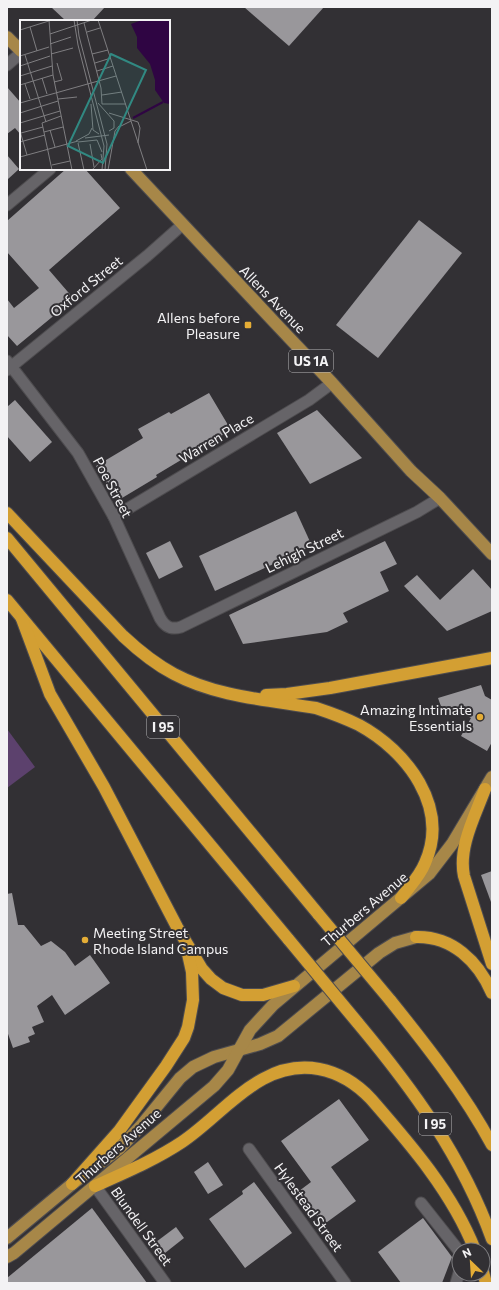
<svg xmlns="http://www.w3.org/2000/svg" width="499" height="1290" viewBox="0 0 499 1290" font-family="Commissioner,sans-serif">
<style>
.pitch{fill:#5c416d}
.building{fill:#99979b}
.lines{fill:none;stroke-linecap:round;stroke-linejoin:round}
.street-casing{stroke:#4e4c4f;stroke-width:13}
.primary-casing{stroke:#4e4c4f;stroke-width:14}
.highway-casing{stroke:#4e4c4f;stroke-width:14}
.street{stroke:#666468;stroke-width:11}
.primary{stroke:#a78748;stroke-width:12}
.highway{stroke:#d39f33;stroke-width:12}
.highway-bridge-casing{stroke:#4e4c4f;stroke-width:14;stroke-linecap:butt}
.highway-bridge{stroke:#d39f33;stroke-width:12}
.poi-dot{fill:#e5ad36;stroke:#323034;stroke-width:1.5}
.labels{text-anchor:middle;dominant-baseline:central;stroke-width:4;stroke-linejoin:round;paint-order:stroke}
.shield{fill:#323034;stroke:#b9b8ba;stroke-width:1}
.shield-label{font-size:13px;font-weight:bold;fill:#f3f2f4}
.street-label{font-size:14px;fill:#f3f2f4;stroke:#323034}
.poi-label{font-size:14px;fill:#f3f2f4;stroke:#323034;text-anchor:end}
.inset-river{fill:none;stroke:#2f0543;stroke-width:2}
.inset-road{fill:none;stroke:#7f7e81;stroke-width:1}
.view{fill:#318982;fill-opacity:0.15;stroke:#318982;stroke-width:2}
.inset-edge{fill:none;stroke:#f3f2f4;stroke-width:2}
</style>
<rect width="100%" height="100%" fill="#323034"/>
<path class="pitch" d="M7,729l28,38 -28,21z"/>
<g class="building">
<path d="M51,7h54l-13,14h-26z"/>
<path d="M244,7h80l-35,39z"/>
<path d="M7,87l14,16v32l-6,-7 -8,6z"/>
<path d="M7,155l12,14 -12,11z"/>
<path d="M66,169h19l35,39 -71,62 25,29 -57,47 -10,-11v-36l7,9 25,-20 -32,-36v-31z"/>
<path d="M419,220l43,33 -84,105 -42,-33z"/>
<path d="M209,393l22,37 -75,45 1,2 -40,24 -21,-35 47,-28 -5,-9 31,-17 2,2z"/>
<path d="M15,400l37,42 -22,20 -23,-26v-29z"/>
<path d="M317,410l45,48 -52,26 -33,-51z"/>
<path d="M296,511l16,35 -97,45 -16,-35z"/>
<path d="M170,541l13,26 -24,12 -13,-26z"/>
<path d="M385,541l12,23 -17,8 9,19 -46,22 5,9 -21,10 -84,12 -14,-29z"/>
<path d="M473,569l19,21v21l-45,20 -43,-45 13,-11 23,25z"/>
<path d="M481,685l4,11 7,4v42l-5,9 -26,-15 10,-18 -13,-7 -14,4 -6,-17z"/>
<path d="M492,871v31h-1l-10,-27z"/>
<path d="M12,893l6,32h6l17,21 10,-5 14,11 10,14 15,-11 20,28 -45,32 -13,-20 -15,11 7,16 -12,5 3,7 -7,3 2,5 -17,6 -6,-17v-137z"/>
<path d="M339,1099l30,41 -38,27 25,34 -33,24 -24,-34 12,-9 -30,-41z"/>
<path d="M208,1162l15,23 -15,9 -14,-22z"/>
<path d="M254,1182l38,51 -47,35 -36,-49 34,-25 -1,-3z"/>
<path d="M92,1208l55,75h-140v-5z"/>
<path d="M423,1218l29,39 -10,26h-41l-23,-31z"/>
<path d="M176,1227l8,11 -19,15 -9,-11z"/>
</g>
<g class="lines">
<g class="street-casing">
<g id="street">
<path d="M7,65l14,-12"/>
<path d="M7,205l43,-36"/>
<path d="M7,361l71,92 36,64 46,101c5,9 11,12 21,9l236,-115 23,-14"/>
<path d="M7,370l140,-114 35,-31"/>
<path d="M114,517l195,-117 23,-17"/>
<path d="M249,1149l96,134"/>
<path d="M95,1186l70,97"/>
<path d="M421,1203l38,48"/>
<path d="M456,1283l3,-10"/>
</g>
</g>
<g class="primary-casing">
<g id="primary">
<path d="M7,37l14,14"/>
<path d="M131,169l147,157 54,57 79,88 29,27 52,56"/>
<path d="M7,1238l65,-54 47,-35 21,-22 40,-49 13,-11 21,-10 46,-13 18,-8 101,-83 16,-10 21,-6"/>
<path d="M7,1257l7,-4 200,-167 14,-16 22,-40 23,-25 156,-131 23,-30 40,-67"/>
</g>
</g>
<g class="highway-casing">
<g id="highway">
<path d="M7,513l116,123c16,15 32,28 51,38 43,23 95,26 142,34 15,5 29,10 43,17 48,26 91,82 66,138 -5,13 -16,24 -24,35"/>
<path d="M7,538l312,377"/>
<path d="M7,600l282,340"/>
<path d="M22,619l28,75 54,93 73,140 25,42 9,10 12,9 19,7h21l31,-9"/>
<path d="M266,695l21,-1 43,-6 162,-30"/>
<path d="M485,789c-10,27 -27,58 -21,87l28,88"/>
<path d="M416,937c36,-1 62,24 76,56"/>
<path d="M390,1000c37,46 74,93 102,145"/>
<path d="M357,1022c56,67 105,134 135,217"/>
<path d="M72,1184l47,-53 47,-65 18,-28 4,-11 5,-27 -1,-28 -4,-18"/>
<path d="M95,1186c29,-13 60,-26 87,-44 42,-28 79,-84 137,-73 21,4 37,14 52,30 40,46 81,93 104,151"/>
<path d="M483,1272l3,11"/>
</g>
</g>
<use href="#street" class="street"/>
<use href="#primary" class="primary"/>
<use href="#highway" class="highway"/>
<g class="highway-bridge-casing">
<g id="highway-bridge">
<path d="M319,915l71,85"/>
<path d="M289,940l68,82"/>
</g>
</g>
<use href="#highway-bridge" class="highway-bridge"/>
</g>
<g class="poi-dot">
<rect x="244" y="321" width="8" height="8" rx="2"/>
<circle cx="480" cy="717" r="4"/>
<circle cx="85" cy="940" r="4"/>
</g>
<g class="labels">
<g class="shield">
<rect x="289" y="350" width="44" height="22" rx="3"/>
<rect x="147" y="716" width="32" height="22" rx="3"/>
<rect x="419" y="1113" width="32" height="22" rx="3"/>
</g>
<g class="shield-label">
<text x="311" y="361">US 1A</text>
<text x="163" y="727">I 95</text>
<text x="435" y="1124">I 95</text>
</g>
<g class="street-label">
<text transform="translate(86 286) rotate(-39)">Oxford Street</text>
<text transform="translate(273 299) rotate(46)">Allens Avenue</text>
<text transform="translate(216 438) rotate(-31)">Warren Place</text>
<text transform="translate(113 487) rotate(62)">Poe Street</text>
<text transform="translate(304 550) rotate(-26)">Lehigh Street</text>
<text transform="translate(364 909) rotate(-40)">Thurbers Avenue</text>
<text transform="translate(118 1146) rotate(-41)">Thurbers Avenue</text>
<text transform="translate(309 1207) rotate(54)">Hylestead Street</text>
<text transform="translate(142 1226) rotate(54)">Blundell Street</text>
</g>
<g class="poi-label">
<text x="240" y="317">Allens before<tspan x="240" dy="16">Pleasure</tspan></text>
<text x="472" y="709">Amazing Intimate<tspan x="472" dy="16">Essentials</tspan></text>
<text x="93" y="932" text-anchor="start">Meeting Street<tspan x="93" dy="16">Rhode Island Campus</tspan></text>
</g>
</g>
<g transform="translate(20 20)">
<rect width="150" height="150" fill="#323034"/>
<path d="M122,0h28v84l-6,-1 -9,-13v-10l-5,-16 -13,-16v-11l-6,-13z" fill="#2f0543"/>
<path class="inset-river" d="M113,98l30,-16"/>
<path class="inset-road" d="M29,0l4,55 19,95M54,0l4,25 26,101 -2,24M57,0l2,16 28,108 -2,26M78,0l49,150M64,3l17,65 1,16h24M10,7l7,24M0,10l32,-10M67,12l13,-4M30,14l42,-14M30,24l21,-7M31,34l22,-6M72,34l16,-4M5,35l21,67M0,36l29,-9M75,43l16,-5M0,46l30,-10M77,51l16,-5M0,56l32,-10M22,58l5,16M34,62l8,-2 -5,-17M5,64l5,15M0,65l33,-10M82,75l20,-3M38,79l19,-2M0,83l96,-27M78,83l16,18v7l-5,3M71,84l2,26 6,4M0,93l38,-12M89,93l29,9 2,6 -2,15M0,103l40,-12M99,107l12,-6M30,110l5,17M0,111l7,24M24,112l19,-5M1,113l22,-6M65,118l24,-3M56,121l13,-7 3,-6M0,122l25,-7M58,122l19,-2 5,12M58,123l6,27M70,124l4,23M0,137l58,-16M32,145l18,-4M32,150l-10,-47 19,-7M72,150l10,-11 -1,-5M88,150l7,-39 4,-5"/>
<path class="view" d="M91,34l35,16 -43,93 -35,-17z"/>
<rect width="150" height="150" class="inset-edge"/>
</g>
<rect width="499" height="1290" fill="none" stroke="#f3f2f4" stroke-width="16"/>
<g transform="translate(471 1262) rotate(335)"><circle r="19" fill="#323034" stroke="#7f7e81"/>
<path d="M0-3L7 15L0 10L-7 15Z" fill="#e5ad36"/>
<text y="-6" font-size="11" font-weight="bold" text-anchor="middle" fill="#f3f2f4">N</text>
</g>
</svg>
